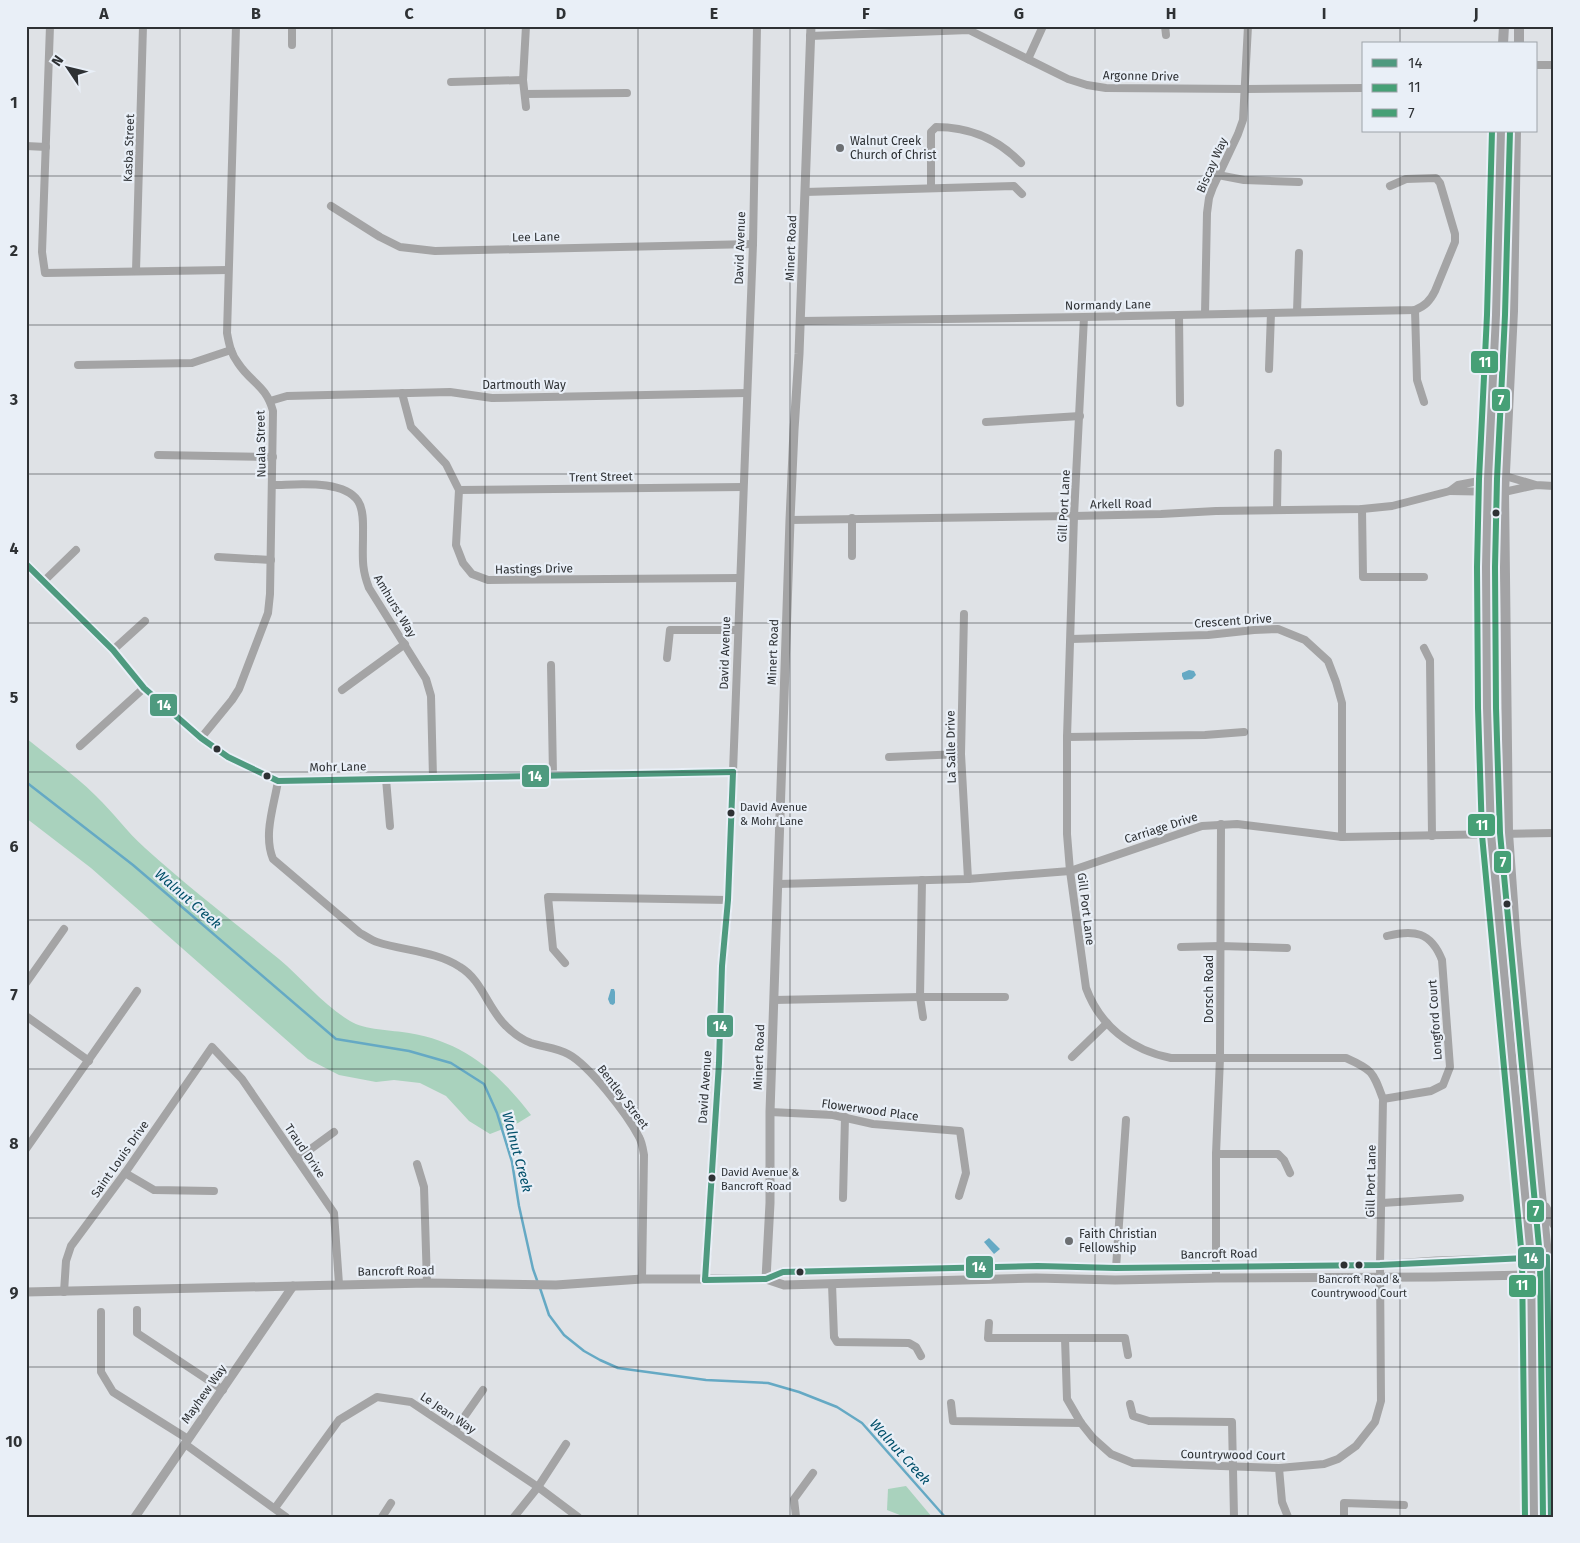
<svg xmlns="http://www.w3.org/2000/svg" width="1580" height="1543" viewBox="0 0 1580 1543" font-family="'Fira Sans',sans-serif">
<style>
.green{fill:#a9d2bd}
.water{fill:#65a9c4}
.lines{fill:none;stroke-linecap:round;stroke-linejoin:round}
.stream{stroke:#65a9c4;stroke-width:2.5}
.minor{stroke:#a4a4a5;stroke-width:8}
.tertiary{stroke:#a4a4a5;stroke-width:9}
.secondary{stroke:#a3a3a5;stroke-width:10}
.bus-1-casing{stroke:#e9eff7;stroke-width:10}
.bus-2-casing{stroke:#e9eff7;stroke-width:10}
.bus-3-casing{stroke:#e9eff7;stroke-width:10}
.bus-1{stroke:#4e9a7f;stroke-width:6}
.bus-2{stroke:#46a076;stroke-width:6}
.bus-3{stroke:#46a076;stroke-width:6}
.grid{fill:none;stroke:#2e3134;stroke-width:1;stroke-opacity:0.55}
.poi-dot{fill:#6c6f72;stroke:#e9eff7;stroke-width:2}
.bus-dot{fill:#2e3134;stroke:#e9eff7;stroke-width:2}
.labels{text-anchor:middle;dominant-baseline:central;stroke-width:4.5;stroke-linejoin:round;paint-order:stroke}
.bus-label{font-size:11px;fill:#2e3134;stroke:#e9eff7;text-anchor:start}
.street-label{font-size:12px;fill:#2e3134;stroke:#e9eff7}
.poi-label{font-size:12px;fill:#2e3134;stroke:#e9eff7;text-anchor:start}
.water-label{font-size:14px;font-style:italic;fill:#004f69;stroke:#e9eff7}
.line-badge{stroke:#e9eff7;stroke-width:2}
.badge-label{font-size:14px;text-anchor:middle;font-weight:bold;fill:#fff}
.neatline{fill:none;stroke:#2e3134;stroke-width:2}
.grid-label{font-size:16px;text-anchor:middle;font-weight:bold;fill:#2e3134}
</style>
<rect width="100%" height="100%" fill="#dfe2e6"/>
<g class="green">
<path d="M26,738c23,19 49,37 70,58 17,16 31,36 49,52 43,39 89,74 134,111 24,20 44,46 71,62 14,9 42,9 59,12 55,9 89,39 122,82l-13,8 -28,11 -21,-13 -23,-25 -26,-13 -26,-3 -18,2 -37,-7 -31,-16 -217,-191 -65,-50z"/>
<path d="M906,1486l26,31h-27l-18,-7 1,-21z"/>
</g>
<g class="water">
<path d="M1189,670l5,1 2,4 -4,4 -8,1 -2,-4v-3z"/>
<path d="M611,989h3l1,3v11l-2,2 -3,-1 -2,-5z"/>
<path d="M989,1238l11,11 -6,5 -10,-12z"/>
</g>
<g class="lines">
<g class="stream">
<path d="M26,782l107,83 203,174 73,12 42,12 33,21 13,29 15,49 7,44 14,63 5,14"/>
<path d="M540,1288l9,27 15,20 20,16 16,9 18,8 88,12 62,3 31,9 38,15 25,16 83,94"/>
</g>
<g class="minor">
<path d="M50,26l-8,226 3,21 183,-3"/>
<path d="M526,26l-3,54 3,27"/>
<path d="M1165,26l1,9"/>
<path d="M810,36l159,-6 99,49 19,6 19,3 140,1 118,-1"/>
<path d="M292,45v-19"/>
<path d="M1028,59l15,-33"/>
<path d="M1536,65h18"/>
<path d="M451,82l72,-2"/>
<path d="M525,94l102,-1"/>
<path d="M26,146l20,1"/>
<path d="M1218,175l26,5 55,2"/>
<path d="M931,188v-56l5,-5c34,0 62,12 85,36"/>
<path d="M805,192l209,-6 8,8"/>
<path d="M331,206l49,31 20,10 35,4 318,-7"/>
<path d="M136,271l7,-245"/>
<path d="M1415,310l2,70 7,22"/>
<path d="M1297,312l2,-59"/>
<path d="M1205,314l2,-101 2,-15 4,-11 25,-53 5,-14 5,-94"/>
<path d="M1179,315l1,88"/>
<path d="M801,321l283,-4 331,-7c10,-4 15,-9 20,-19l20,-49v-8l-15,-51 -4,-5 -30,1 -16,7"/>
<path d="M78,365l114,-2 39,-13"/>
<path d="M1269,369l2,-56"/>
<path d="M402,393l9,34 35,37 13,26 -3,55 7,18 9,11 16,6 252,-2"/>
<path d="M270,401l17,-5 163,-4 42,6 255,-5"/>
<path d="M986,422l94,-6"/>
<path d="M158,455l115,2"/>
<path d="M273,485c23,0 70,-6 85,16 6,9 5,24 5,34 0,22 -2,32 6,53l57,91 5,17 2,82"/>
<path d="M1536,485l-31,-9 -47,9 -8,6 54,1 32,-7 18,1"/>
<path d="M459,490l284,-3"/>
<path d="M1362,509l1,68h61"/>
<path d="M1277,510l1,-57"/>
<path d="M852,518v38"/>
<path d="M790,520l284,-4 87,-2 55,-3 146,-2 30,-3 58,-15"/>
<path d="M218,557l53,3"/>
<path d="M43,582l33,-32"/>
<path d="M964,614l-3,140 7,125"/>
<path d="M1071,639l137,-4 46,-5 24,-1 27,11 23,21 8,21 6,21v134"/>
<path d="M1424,648l6,12 2,176"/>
<path d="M113,650l32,-29"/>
<path d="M667,658l3,-28h68"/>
<path d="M551,665l2,110"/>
<path d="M342,690l63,-46"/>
<path d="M1067,737l138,-2 39,-3"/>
<path d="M201,738l31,-38 7,-11 29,-76 2,-19 3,-183c-7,-26 -22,-28 -35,-48 -7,-9 -9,-19 -11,-30l9,-307"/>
<path d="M80,746l64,-58"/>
<path d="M889,757l72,-3"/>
<path d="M733,772l20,-528 4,-218"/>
<path d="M386,779l4,47"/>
<path d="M278,781c-4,25 -15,54 -5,78l87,74c6,3 11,7 17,9 27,9 59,9 83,25 22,13 28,42 46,59 7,7 17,14 25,17 12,4 26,5 37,11 21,11 59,60 71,83 3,5 4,12 5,18l-2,124"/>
<path d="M922,880l-2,117 3,20"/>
<path d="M778,884l190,-5 102,-8 132,-45 35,-2 105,13 212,-4"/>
<path d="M1181,947l39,-1 67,2"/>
<path d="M565,963l-12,-14 -5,-52 180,3"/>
<path d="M26,983l38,-54"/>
<path d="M774,1000l146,-3h85"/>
<path d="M26,1016l63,45"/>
<path d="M1072,1057l35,-34"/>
<path d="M1383,1099l48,-8 12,-6 7,-18 -8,-107c-11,-28 -28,-31 -55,-24"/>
<path d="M770,1112l63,3 40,9 87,7 6,42 -7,23"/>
<path d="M26,1149l111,-158"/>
<path d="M1216,1154h62l6,6 6,13"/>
<path d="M297,1159l37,-27"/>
<path d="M417,1164l7,23 3,96"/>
<path d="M125,1173l29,17 60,1"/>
<path d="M843,1198l2,-81"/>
<path d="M1382,1203l78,-5"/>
<path d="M1116,1268l10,-148"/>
<path d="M1216,1278v-124l4,-96 1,-234"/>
<path d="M832,1284l2,53 3,5 72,1 7,4 5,9"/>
<path d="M64,1292l2,-31 5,-15 54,-73 87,-126 30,32 92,134 5,71"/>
<path d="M137,1310v23l86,57"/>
<path d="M101,1312v60l12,20 75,47"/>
<path d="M989,1323l-1,15h137l3,17"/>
<path d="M1065,1338l2,61 14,24 12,15 18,16 22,9 146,5 45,-4 14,-5 18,-13 19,-24 6,-21 -1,-136 3,-166c-10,-27 -10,-29 -37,-41h-175c-40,-8 -71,-32 -85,-70l-16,-117 -3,-37v-97l7,-221 10,-199"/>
<path d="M951,1403l2,18 128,2"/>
<path d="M1130,1404l3,12 16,5 83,1 2,95"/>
<path d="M455,1430l28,-40"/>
<path d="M185,1444l101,73"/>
<path d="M1279,1468l3,34 6,15"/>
<path d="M275,1508l64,-88 38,-23 34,5 127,85 40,30"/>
<path d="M382,1517l9,-14"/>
<path d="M514,1517l24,-30 28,-43"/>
<path d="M796,1517l-2,-18 19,-26"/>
<path d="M1344,1517v-14l60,2"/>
</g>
<g class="tertiary">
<path d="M26,564l87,86 31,38 57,50 27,19 50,24 455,-9 -5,128 -6,66 -3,97 -14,217"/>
<path d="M766,1279l4,-76v-91l20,-592 4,-90 5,-76 12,-328"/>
<path d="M766,1279l17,-7 255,-6 78,2 264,-3 56,-4 95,-3"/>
<path d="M26,1292l401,-9 129,2 86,-6h124l18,6 252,-7 79,2 101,-2 218,-1 97,-2"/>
<path d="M135,1517l158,-231"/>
</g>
<g class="secondary">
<path d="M1503,44l1,-18"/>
<path d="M1519,44v-18"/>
<path d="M1501,131l-5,184 -8,164 -2,88 1,141 4,126 21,232 19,192 3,259"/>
<path d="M1516,131l-3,180 -9,181 4,341 8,111 33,331 2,242"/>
<path d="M1545,1207l9,17"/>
</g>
<g class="bus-1-casing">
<g id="bus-1">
<path d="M26,564l87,86 31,38 57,50 27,19 50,24 455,-9"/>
<path d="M705,1280l61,-1 17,-7 255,-6 78,2 264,-3 167,-8 4,260"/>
<path d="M705,1280l14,-217 3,-97 6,-66 5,-128"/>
</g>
</g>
<g class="bus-2-casing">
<path id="bus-2" d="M1492,131l-5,184 -8,164 -2,88 1,141 4,127 40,423 3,259"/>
</g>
<g class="bus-3-casing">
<path id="bus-3" d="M1510,131l-5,184 -8,164 -2,88 1,141 4,125 40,424 3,260"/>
</g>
<use href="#bus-1" class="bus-1"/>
<use href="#bus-2" class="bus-2"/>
<use href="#bus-3" class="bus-3"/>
</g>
<path class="grid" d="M180,26v1491M332,26v1491M485,26v1491M638,26v1491M790,26v1491M942,26v1491M1095,26v1491M1248,26v1491M1400,26v18M1400,131v1386M26,176h1528M26,325h1528M26,474h1528M26,623h1528M26,772h1528M26,920h1528M26,1069h1528M26,1218h1528M26,1367h1528"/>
<g class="poi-dot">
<circle cx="840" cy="148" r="5"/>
<circle cx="1069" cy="1241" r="5"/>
</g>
<g class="bus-dot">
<circle cx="1496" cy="513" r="4.5"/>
<circle cx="217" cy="749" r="4.5"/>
<circle cx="267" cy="776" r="4.5"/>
<circle cx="731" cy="813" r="4.5"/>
<circle cx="1507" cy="904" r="4.5"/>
<circle cx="712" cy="1178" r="4.5"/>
<circle cx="1344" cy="1265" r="4.5"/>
<circle cx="1359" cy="1265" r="4.5"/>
<circle cx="800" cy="1272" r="4.5"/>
</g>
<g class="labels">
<g class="bus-label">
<text x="740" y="807">David Avenue<tspan x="740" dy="14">&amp; Mohr Lane</tspan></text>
<text x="721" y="1172">David Avenue &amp;<tspan x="721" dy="14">Bancroft Road</tspan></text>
<text x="1359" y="1279" text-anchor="middle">Bancroft Road &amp;<tspan x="1359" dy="14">Countrywood Court</tspan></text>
</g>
<g class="street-label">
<text transform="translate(1141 76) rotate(1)">Argonne Drive</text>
<text transform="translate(129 148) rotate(-88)">Kasba Street</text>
<text transform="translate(1212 165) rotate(-66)">Biscay Way</text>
<text transform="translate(536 237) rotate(-1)">Lee Lane</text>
<text transform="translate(740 248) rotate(-88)">David Avenue</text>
<text transform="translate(791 248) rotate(-88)">Minert Road</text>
<text transform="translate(1108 305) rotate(-1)">Normandy Lane</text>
<text x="524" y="385">Dartmouth Way</text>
<text transform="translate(261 444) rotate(-91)">Nuala Street</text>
<text transform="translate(601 477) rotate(-1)">Trent Street</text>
<text transform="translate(1121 504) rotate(-1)">Arkell Road</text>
<text transform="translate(1064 506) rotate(-87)">Gill Port Lane</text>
<text transform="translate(534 569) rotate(-1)">Hastings Drive</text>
<text transform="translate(395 606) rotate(59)">Amhurst Way</text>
<text transform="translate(1233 621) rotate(-4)">Crescent Drive</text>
<text transform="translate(773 652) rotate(-88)">Minert Road</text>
<text transform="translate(725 653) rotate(-88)">David Avenue</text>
<text transform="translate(951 747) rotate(-91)">La Salle Drive</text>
<text transform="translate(338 767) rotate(-1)">Mohr Lane</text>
<text transform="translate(1161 828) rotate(-18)">Carriage Drive</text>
<text transform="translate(1086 909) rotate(83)">Gill Port Lane</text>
<text transform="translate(1209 989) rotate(-90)">Dorsch Road</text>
<text transform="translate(1435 1020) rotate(-94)">Longford Court</text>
<text transform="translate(759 1057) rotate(-88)">Minert Road</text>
<text transform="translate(705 1087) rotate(-86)">David Avenue</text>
<text transform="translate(623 1097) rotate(53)">Bentley Street</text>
<text transform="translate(870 1110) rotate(8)">Flowerwood Place</text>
<text transform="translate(305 1151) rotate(56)">Traud Drive</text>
<text transform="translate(120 1159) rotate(-55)">Saint Louis Drive</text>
<text transform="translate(1371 1181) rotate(-89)">Gill Port Lane</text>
<text transform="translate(1219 1254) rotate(-1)">Bancroft Road</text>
<text transform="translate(396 1271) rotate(-1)">Bancroft Road</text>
<text transform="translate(204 1394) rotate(-55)">Mayhew Way</text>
<text transform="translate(448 1413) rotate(34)">Le Jean Way</text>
<text transform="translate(1233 1455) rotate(1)">Countrywood Court</text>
</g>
<g class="poi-label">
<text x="850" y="141">Walnut Creek<tspan x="850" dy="14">Church of Christ</tspan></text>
<text x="1079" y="1234">Faith Christian<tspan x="1079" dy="14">Fellowship</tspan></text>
</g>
<g class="water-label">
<text transform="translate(188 899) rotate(41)">Walnut Creek</text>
<text transform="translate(517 1152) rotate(75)">Walnut Creek</text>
<text transform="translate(900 1452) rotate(48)">Walnut Creek</text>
</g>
</g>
<g class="line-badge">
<rect x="1470" y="350" width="29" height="24" rx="5" fill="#46a076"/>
<rect x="1491" y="388" width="20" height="24" rx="5" fill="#46a076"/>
<rect x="149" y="693" width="29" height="24" rx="5" fill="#4e9a7f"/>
<rect x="521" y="764" width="29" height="24" rx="5" fill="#4e9a7f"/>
<rect x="1467" y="813" width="29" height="24" rx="5" fill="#46a076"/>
<rect x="1493" y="850" width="19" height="24" rx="5" fill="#46a076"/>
<rect x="706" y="1014" width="28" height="24" rx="5" fill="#4e9a7f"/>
<rect x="1526" y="1199" width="19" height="24" rx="5" fill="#46a076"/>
<rect x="1517" y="1246" width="28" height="24" rx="5" fill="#4e9a7f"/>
<rect x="965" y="1255" width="29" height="24" rx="5" fill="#4e9a7f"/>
<rect x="1508" y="1274" width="29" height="24" rx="5" fill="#46a076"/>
</g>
<g class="badge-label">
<text x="1485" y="367">11</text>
<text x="1501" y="405">7</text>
<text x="164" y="710">14</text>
<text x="535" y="781">14</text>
<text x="1482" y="830">11</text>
<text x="1503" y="867">7</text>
<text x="720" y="1031">14</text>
<text x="1536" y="1216">7</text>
<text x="1531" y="1263">14</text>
<text x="979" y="1272">14</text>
<text x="1522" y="1290">11</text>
</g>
<rect width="1580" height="1543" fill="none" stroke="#e9eff7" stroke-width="55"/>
<rect x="1362" y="42" width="175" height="90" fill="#e9eff7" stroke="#9ea3a9"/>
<rect x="1372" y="59" width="25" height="8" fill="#4e9a7f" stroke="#9ea3a9"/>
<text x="1408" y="68" font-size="15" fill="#2e3134">14</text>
<rect x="1372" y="84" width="25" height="8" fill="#46a076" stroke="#9ea3a9"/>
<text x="1408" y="92" font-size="15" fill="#2e3134">11</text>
<rect x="1372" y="109" width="25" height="8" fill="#46a076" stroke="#9ea3a9"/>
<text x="1408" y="118" font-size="15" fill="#2e3134">7</text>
<g transform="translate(68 68) rotate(305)" stroke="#e9eff7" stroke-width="4" paint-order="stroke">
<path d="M0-4L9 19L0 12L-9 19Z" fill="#2e3134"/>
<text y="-8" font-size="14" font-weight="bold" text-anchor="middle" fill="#2e3134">N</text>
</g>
<rect x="28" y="28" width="1524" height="1488" class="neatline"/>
<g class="grid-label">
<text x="104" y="19">A</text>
<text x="256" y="19">B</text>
<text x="409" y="19">C</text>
<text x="561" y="19">D</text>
<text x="714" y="19">E</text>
<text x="866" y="19">F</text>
<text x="1019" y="19">G</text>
<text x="1171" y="19">H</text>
<text x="1324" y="19">I</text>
<text x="1476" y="19">J</text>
<text x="14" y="108">1</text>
<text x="14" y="256">2</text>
<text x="14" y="405">3</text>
<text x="14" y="554">4</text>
<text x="14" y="703">5</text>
<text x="14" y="852">6</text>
<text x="14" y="1000">7</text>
<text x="14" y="1149">8</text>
<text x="14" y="1298">9</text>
<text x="14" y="1447">10</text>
</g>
</svg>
